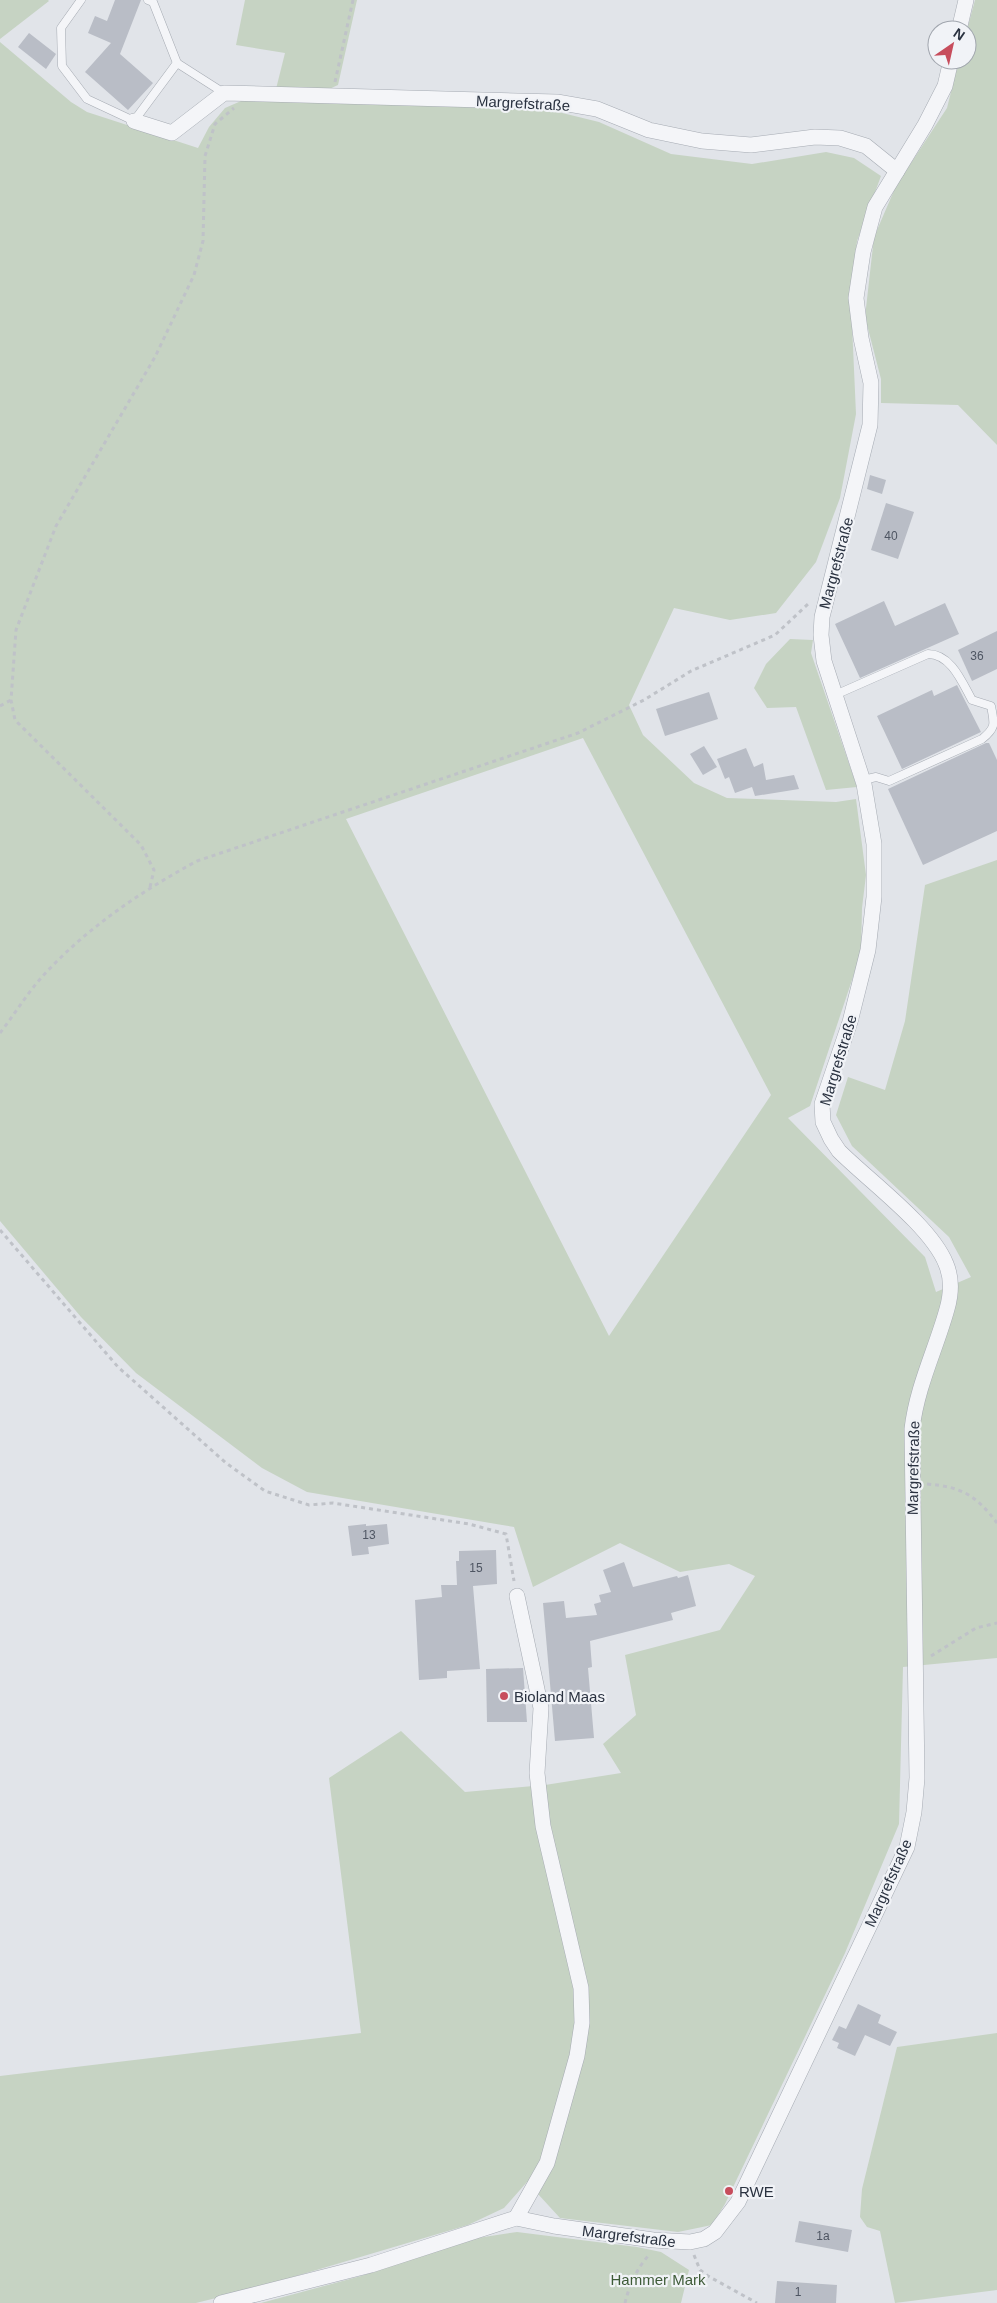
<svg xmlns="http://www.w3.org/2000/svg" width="997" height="2303" viewBox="0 0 997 2303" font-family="Arial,sans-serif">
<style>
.green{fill:#c6d3c3;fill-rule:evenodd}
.building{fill:#b9bdc6}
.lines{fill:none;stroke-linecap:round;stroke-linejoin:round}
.lane-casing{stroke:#a6abb3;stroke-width:9}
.street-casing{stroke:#a6abb3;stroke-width:16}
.path{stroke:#bfc2c8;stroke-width:3;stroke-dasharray:4 4;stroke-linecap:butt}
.lane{stroke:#f4f5f8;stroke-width:8}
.street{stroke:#f4f5f8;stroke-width:15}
.poi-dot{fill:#c74d5c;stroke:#f1f3f7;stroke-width:2}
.labels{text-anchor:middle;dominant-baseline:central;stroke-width:4.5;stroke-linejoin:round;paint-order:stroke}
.number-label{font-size:12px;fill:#4e5562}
.street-label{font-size:15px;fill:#2a3240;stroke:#f1f3f7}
.poi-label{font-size:15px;fill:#2a3240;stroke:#f1f3f7;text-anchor:start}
.park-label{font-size:15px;fill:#3e5b38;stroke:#f1f3f7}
</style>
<rect width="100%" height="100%" fill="#e1e4e9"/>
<g class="green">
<path d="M0,0h48l1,1 -49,38z"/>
<path d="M245,0h112l-19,85 -11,5 -51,-1 9,-36 -49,-8z"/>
<path d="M975,0h22v445l-39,-40 -77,-2v-24l-16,-62 9,-80 22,-51 51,-78 12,-48h8v-30z"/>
<path d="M0,42l71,60 16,10 111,36 11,-21 16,-19 23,-10 302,12 49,12 72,32 81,10 74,-12 28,6 27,18 -24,65 -6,61 5,112 -16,84 -24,64 -40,51 -46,7 -56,-12 -45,97 14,30 51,48 33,15 109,4 20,-3 10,76 -4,33 -1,45 -51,153 -22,12 137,139 11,35 35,-15 -22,-40 -97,-91 -16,-31 12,-38 37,13 20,-69 20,-136 72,-25v798l-94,9 -4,157 -54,129 -120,251 -13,21 -34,7 -118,-14 -33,-36 -23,26 -36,17 -212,63 -60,15h-196v-227l361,-43 -32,-255 72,-47 64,61 80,-7 76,-12 -18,-29 33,-29 -11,-60 95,-25 35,-54 -26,-12 -49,8 -60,-29 -87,44 -19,-60 -207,-35 -45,-24 -126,-95 -55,-56 -81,-96zM583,738l188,357 -162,241 -263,-517z"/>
<path d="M790,639l23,1 -2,13 46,134 -31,3 -30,-83 -29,1 -13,-20 12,-24z"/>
<path d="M997,2033v257l-102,13 -15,-72 -13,-4 -7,-10 2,-28 35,-142z"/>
<path d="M517,2232l120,15 24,5 28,18 -8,33h-420l100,-27 110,-37z"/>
</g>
<g class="building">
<path d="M115,0h26l-21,54 33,29 -25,27 -43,-38 26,-29 -23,-10 7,-17 12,5z"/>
<path d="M29,33l27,21 -10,15 -28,-22z"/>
<path d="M870,475l16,5 -4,14 -15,-5z"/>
<path d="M886,503l28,9 -16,47 -27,-9z"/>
<path d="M884,601l11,25 50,-23 14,31 -99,44 -25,-54z"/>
<path d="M997,631v38l-25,12 -14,-31z"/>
<path d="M957,685l24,47 -79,37 -25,-53 55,-26 2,6z"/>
<path d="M709,692l9,27 -53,17 -9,-27z"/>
<path d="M986,743h3l8,17v71l-74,34 -35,-76z"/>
<path d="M704,746l13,21 -14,8 -13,-21z"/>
<path d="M746,748l8,19 9,-4 3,17 28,-5 5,14 -44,7 -3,-9 -17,6 -6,-16 -4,2 -8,-20z"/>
<path d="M366,1524v2l21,-2 2,20 -21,3 1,7 -17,2 -4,-30z"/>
<path d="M496,1550l1,34 -24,2 7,83 -33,2v7l-28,2 -4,-80 27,-3 -1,-12h16l-1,-24h3v-10z"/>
<path d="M624,1562l9,25 44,-11 1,2 10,-3 8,31 -25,7 2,7 -83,21 2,26 -4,1 6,70 -39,3 -12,-138 21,-2 2,17 31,-3 -3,-11 7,-2 -2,-7 12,-3 -8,-22z"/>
<path d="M523,1668l4,54h-40l-1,-53z"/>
<path d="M858,2004l23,11 -3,8 19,9 -7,14 -25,-11 -10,21 -18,-8 2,-5 -7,-3 7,-14 7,3z"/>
<path d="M799,2221l53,9 -4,22 -53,-10z"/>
<path d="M777,2281l60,4 -1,18h-61z"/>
</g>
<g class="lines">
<g class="lane-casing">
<g id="lane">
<path d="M81,0l-20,28 1,38 25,33 47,22 43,-58 47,30"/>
<path d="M148,0l5,2 24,61"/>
<path d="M835,695l93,-41c23,0 34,28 44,46l19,6c3,17 6,21 -9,33l-93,42 -13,-4 -13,3"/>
</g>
</g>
<g class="street-casing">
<g id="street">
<path d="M959,30l7,-30"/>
<path d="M134,121l38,12 52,-40 333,9 40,7 52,21 53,11 49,4 64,-8 25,1 26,8 31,25"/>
<path d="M516,2218l31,-55 30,-107 5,-33 -1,-35 -38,-162 -6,-53 4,-65 -24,-112"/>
<path d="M221,2303l150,-38 145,-47 38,8 99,14 37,2 14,-3 11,-7 23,-30 169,-355 7,-35 3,-34 -5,-349c5,-43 24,-80 35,-120 4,-14 5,-31 -1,-45 -15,-38 -77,-83 -107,-113l-8,-12 -8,-17 -1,-18 28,-82 18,-72 6,-53v-53l-10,-60 -40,-123 -3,-26 1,-18 48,-192 1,-42 -10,-45 -5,-40 7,-46 12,-45 50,-82 20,-39 6,-26"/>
</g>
</g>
<g class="path">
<path d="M335,82l18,-82"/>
<path d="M0,706l11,-6"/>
<path d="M150,887l4,-17 -13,-25 -126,-125 -4,-20 5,-70 40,-104 99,-169 39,-82 9,-34 2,-85 10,-32 19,-16"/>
<path d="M0,1033c14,-18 26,-38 41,-55 44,-49 99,-86 156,-117l381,-128 66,-33 47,-29 84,-36 33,-31"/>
<path d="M0,1230l118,137 108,96 39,28 44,14 24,-2 136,21 37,10 8,47"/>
<path d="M927,1484c35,3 49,11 70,39"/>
<path d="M931,1656l45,-28 21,-5"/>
<path d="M694,2255l6,15 8,6 49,27"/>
<path d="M625,2303c4,-17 12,-35 24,-48"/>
</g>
<use href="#lane" class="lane"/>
<use href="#street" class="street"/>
</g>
<g class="poi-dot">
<circle cx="504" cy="1696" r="5"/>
<circle cx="729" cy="2191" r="5"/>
</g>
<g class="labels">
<g class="number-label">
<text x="891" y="536">40</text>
<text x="977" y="656">36</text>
<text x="369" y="1535">13</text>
<text x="476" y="1568">15</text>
<text x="823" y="2236">1a</text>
<text x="798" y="2292">1</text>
</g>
<g class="street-label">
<text transform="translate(523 103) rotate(3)">Margrefstraße</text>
<text transform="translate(836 563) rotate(-75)">Margrefstraße</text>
<text transform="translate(838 1060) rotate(-73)">Margrefstraße</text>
<text transform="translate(913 1468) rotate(-89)">Margrefstraße</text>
<text transform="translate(888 1883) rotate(-66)">Margrefstraße</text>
<text transform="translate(629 2236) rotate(7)">Margrefstraße</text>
</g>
<g class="poi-label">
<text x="514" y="1696">Bioland Maas</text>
<text x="739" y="2191">RWE</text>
</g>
<g class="park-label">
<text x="658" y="2279">Hammer Mark</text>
</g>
</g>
<g transform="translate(952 45) rotate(34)"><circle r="24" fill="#f1f3f7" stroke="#a1a6ae"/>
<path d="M0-4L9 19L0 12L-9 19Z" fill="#c74d5c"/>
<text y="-8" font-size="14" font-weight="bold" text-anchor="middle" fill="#2a3240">N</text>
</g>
</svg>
